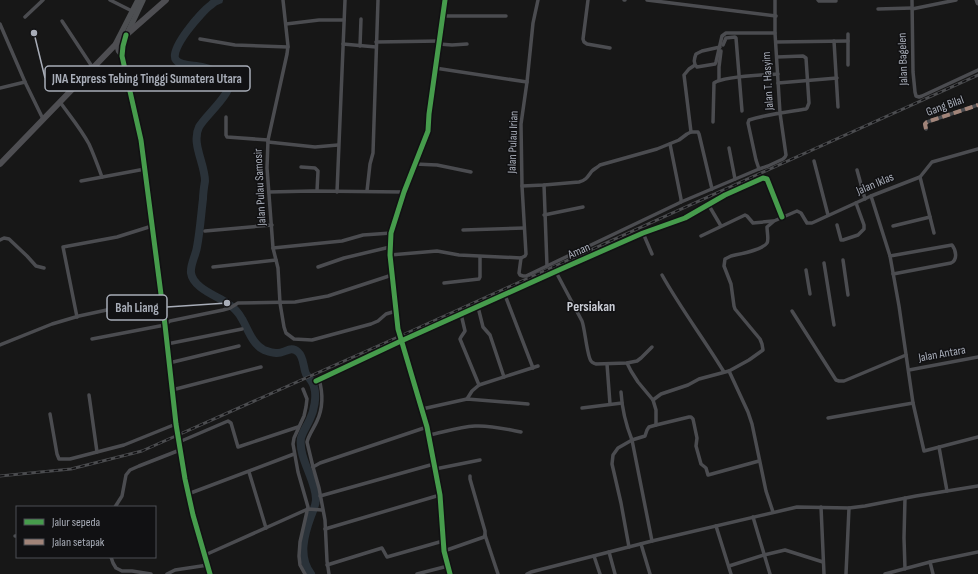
<svg xmlns="http://www.w3.org/2000/svg" width="978" height="574" viewBox="0 0 978 574" font-family="'Sofia Sans Condensed',sans-serif">
<style>
.lines{fill:none;stroke-linecap:round;stroke-linejoin:round}
.river{stroke:#2a3239;stroke-width:8}
.minor{stroke:#4b4c50;stroke-width:3.5}
.tertiary{stroke:#4b4c50;stroke-width:4.5}
.secondary{stroke:#4a4a4e;stroke-width:5}
.primary{stroke:#4d4f52;stroke-width:5.5}
.trunk{stroke:#4e4e52;stroke-width:6}
.rail-casing{stroke:#4b4c4f;stroke-width:3}
.rail{stroke:#111113;stroke-width:1.5;stroke-dasharray:4.5;stroke-linecap:butt}
.quiet{stroke:#a18479;stroke-width:4;stroke-dasharray:8 4;stroke-linecap:butt}
.cycleway-casing{stroke:#111113;stroke-width:8}
.cycleway{stroke:#469c4c;stroke-width:5}
.labels{text-anchor:middle;dominant-baseline:central;stroke-width:3;stroke-linejoin:round;paint-order:stroke}
.street-label{font-size:12px;fill:#a8adb8;stroke:#111113}
.quarter-label{font-size:14px;font-weight:bold;fill:#c9ccd4;stroke:#111113}
.leader{fill:none;stroke:#a8adb8;stroke-width:1.5}
.callout-dot{fill:#a8adb8;stroke:#111113;stroke-width:1.5}
.callout{fill:#111113;stroke:#a8adb8;stroke-width:1.5}
.callout-label{font-size:13px;text-anchor:middle;font-weight:bold;fill:#a8adb8}
</style>
<rect width="100%" height="100%" fill="#171717"/>
<g class="lines">
<path class="river" d="M219,0c-3,1 -6,3 -8,5 -9,6 -43,45 -35,55 4,6 19,5 26,7 5,1 10,3 15,5 4,1 8,1 12,3 8,16 -23,39 -30,52 -8,16 6,37 6,54 -1,6 -2,12 -2,18 -2,16 -3,32 -6,48 -1,8 -7,17 -6,26 2,15 26,23 36,30 6,4 12,10 15,16 6,10 10,25 22,31 3,1 8,3 12,3 8,1 15,-8 22,-1 6,5 5,15 8,22 3,4 7,8 8,13 3,9 0,24 -4,32 -3,7 -7,12 -9,19 -3,20 15,42 15,61 0,6 -3,12 -5,17 -7,19 -13,41 0,58"/>
<g class="minor">
<path d="M110,0l24,12"/>
<path d="M283,0l5,46 -1,8 -19,86 -1,28 6,80 5,20 2,35 4,24 2,6 8,6 18,1 59,-16 7,-3 8,-7 10,-3"/>
<path d="M445,0l-16,114 -1,17 -24,61 -13,41 -1,22 8,74 29,98 13,68 4,56 6,23"/>
<path d="M588,0l-5,39 1,3 3,2 23,4"/>
<path d="M624,0h1"/>
<path d="M647,0l129,16"/>
<path d="M775,0v33l5,80 6,42 -1,2 -2,2 -15,7 -9,3 -3,-9 -8,-37 1,-3c19,-6 38,-8 57,-11l1,-1 2,-5 -3,-45 -3,-2 -26,1"/>
<path d="M818,0l1,1h17"/>
<path d="M912,0l1,72 2,20 1,4 3,1 3,-1 56,-26"/>
<path d="M878,9l34,-1"/>
<path d="M912,9l44,-9"/>
<path d="M442,16h64"/>
<path d="M25,17l18,-17"/>
<path d="M62,21l31,47"/>
<path d="M0,24l25,58 18,37"/>
<path d="M286,24l33,-4h25"/>
<path d="M200,39l35,6 53,2"/>
<path d="M834,41l4,66"/>
<path d="M376,42l64,-1"/>
<path d="M776,42l72,-1"/>
<path d="M343,44l33,3"/>
<path d="M439,44l13,1 15,-1"/>
<path d="M723,45l3,-7 9,-1 1,1 6,73"/>
<path d="M360,46l1,-27"/>
<path d="M720,47l-18,4 -6,3c-2,5 -3,9 1,13l18,-3 1,-2 6,-26 4,-3h49"/>
<path d="M848,65v-31"/>
<path d="M435,68l92,14"/>
<path d="M719,80v-13l2,-16"/>
<path d="M778,83l59,-5"/>
<path d="M0,88l25,-6"/>
<path d="M60,102c10,14 21,27 29,42 5,11 9,22 13,33"/>
<path d="M226,117v18l1,2 41,3"/>
<path d="M713,122l1,-39c10,-7 50,-8 64,-9"/>
<path d="M926,129l-1,-5 2,-2 51,-17"/>
<path d="M691,132l-7,-57 5,-6 6,-4"/>
<path d="M268,142l47,5 23,-2"/>
<path d="M729,148l6,31"/>
<path d="M814,161l14,54"/>
<path d="M415,164l22,1 34,7"/>
<path d="M301,167l14,1 3,3 -1,20"/>
<path d="M857,170l8,29"/>
<path d="M920,177l14,56"/>
<path d="M81,181l64,-12"/>
<path d="M544,185l3,81"/>
<path d="M522,186l22,-1 35,-3c8,-2 9,-6 13,-11 2,-2 6,-4 8,-6l57,-16 22,-9 8,-6 4,-2h7l1,2 13,55"/>
<path d="M367,191l3,-27 3,-11 5,-153"/>
<path d="M269,192l43,-1 92,1"/>
<path d="M337,192l8,-192"/>
<path d="M871,196l19,60 9,50 14,97 11,48 54,-14"/>
<path d="M681,202l78,-33"/>
<path d="M708,204l13,22"/>
<path d="M544,215l39,-8"/>
<path d="M837,225l4,15h2l15,-5 6,-6v-4l-8,-22"/>
<path d="M893,226l37,-9"/>
<path d="M463,230l61,-2"/>
<path d="M205,231l67,-6"/>
<path d="M643,233l9,21"/>
<path d="M701,236l44,-21 2,1 6,7 20,-2"/>
<path d="M0,240l4,-2 5,1 18,17 9,10 8,2"/>
<path d="M273,248l69,-7 21,-6 28,-2"/>
<path d="M390,255l47,-4 22,4 62,3"/>
<path d="M890,256l62,-11c4,5 6,15 -1,18l-58,11"/>
<path d="M521,258l4,-2 1,-2 -4,-68 -1,-62 6,-42 6,-59 5,-23"/>
<path d="M521,258l-2,15 1,2 3,1h3l151,-72 4,-2v-3l-11,-55"/>
<path d="M843,260l5,35"/>
<path d="M824,263l10,62"/>
<path d="M213,267l63,-7"/>
<path d="M318,267l26,-9 46,-11"/>
<path d="M806,270l4,24"/>
<path d="M556,272l26,49c3,8 5,35 9,40 1,2 3,2 5,3l31,-1 10,-2 4,-3 11,-11"/>
<path d="M662,275c19,34 42,64 62,97"/>
<path d="M444,283l35,-4 1,-2v-20"/>
<path d="M505,295l28,73"/>
<path d="M478,307l5,20 7,8 14,42"/>
<path d="M792,311l44,69 3,1h5l62,-26"/>
<path d="M461,314l4,17 -4,6 -1,2 19,46"/>
<path d="M77,317l-14,-70 54,-10 35,-11"/>
<path d="M92,339l73,-14 5,-4 53,-11 7,-2 8,-5 57,-1 33,-6 64,-21"/>
<path d="M167,344l75,-15"/>
<path d="M0,345l52,-21 27,-8 83,-18"/>
<path d="M169,363l70,-17"/>
<path d="M627,363l4,8 7,11 15,18 3,10v15"/>
<path d="M607,364l3,40"/>
<path d="M909,370l69,-13"/>
<path d="M729,371l19,41 4,12 14,67 7,21"/>
<path d="M316,381l85,-40 158,-71 84,-37 42,-15 40,-23 38,-17 4,1 15,38"/>
<path d="M303,389l4,10 -1,8 -2,9 -10,22 -1,6 5,28 10,35 -8,35 -1,14 1,9 5,9"/>
<path d="M172,390l89,-23"/>
<path d="M621,392c1,17 5,33 11,48l20,101"/>
<path d="M89,395l8,57"/>
<path d="M467,399l5,-8 7,-6 59,-19"/>
<path d="M653,400l8,-6 27,-9 11,-6 30,-8 20,-11 14,-10 -1,-6 -2,-5 -25,-30 -1,-3 -3,-22 -7,-18 1,-7 6,-3c8,-2 32,-6 36,-13 2,-3 0,-11 0,-16l7,-6 23,-10 4,2 6,10h5l59,-27 49,-19 12,-15 46,-13"/>
<path d="M582,408l40,-5"/>
<path d="M422,409l45,-10 61,5"/>
<path d="M50,414l7,40 2,5h11l54,-14 52,-21"/>
<path d="M828,418l85,-15"/>
<path d="M429,435c15,-3 30,-8 46,-9 15,-1 31,3 46,6"/>
<path d="M179,442l49,-21 3,2 7,24 60,-20"/>
<path d="M939,447l8,44"/>
<path d="M313,467l-6,-25c2,-8 7,-14 10,-21 6,-13 6,-28 2,-42"/>
<path d="M435,469l45,-9"/>
<path d="M249,472l17,56"/>
<path d="M188,494l106,-40"/>
<path d="M320,496l114,-32"/>
<path d="M905,498l-1,40 1,31"/>
<path d="M115,507l7,-11 4,-21 4,-5 9,-4 41,-16"/>
<path d="M821,507l3,67"/>
<path d="M753,517l17,57"/>
<path d="M716,526l15,48"/>
<path d="M325,529l115,-34"/>
<path d="M485,535l13,39"/>
<path d="M15,536h2"/>
<path d="M641,544l9,30"/>
<path d="M629,547l-8,-44 -9,-39 1,-9 5,-7 14,-8 13,-4 2,-6 2,-3 7,-2 33,-8h2l2,2 4,19 -1,8 5,18 5,4 2,7 51,-14"/>
<path d="M444,551l40,-14 1,-2v-4l-15,-52v-3"/>
<path d="M609,552l6,22"/>
<path d="M205,555l103,-46 14,1"/>
<path d="M594,556l6,18"/>
<path d="M111,557l2,6 3,5 6,3h10l19,3"/>
<path d="M930,562l3,12"/>
<path d="M327,565l55,-17 5,9 56,-16"/>
<path d="M729,566l35,-11 21,-5 38,12"/>
<path d="M167,574l8,-4 33,-5"/>
<path d="M329,574l-2,-13 -2,-41 -6,-32 -6,-21 7,-4 107,-36"/>
<path d="M417,574l31,-8"/>
<path d="M527,574l4,-2 121,-31 145,-34 52,1 16,-2 51,-10 62,-10"/>
<path d="M846,574l3,-66"/>
<path d="M885,574l45,-12 48,-10"/>
</g>
<g class="tertiary">
<path d="M125,36l-2,10 -1,10 19,84 24,185 11,99 9,55 8,36 17,59"/>
<path d="M116,44l2,7 4,5"/>
</g>
<path class="secondary" d="M977,0l1,3"/>
<g class="primary">
<path d="M127,34l16,-34"/>
<path d="M116,43l22,-43"/>
</g>
<path class="trunk" d="M0,164l116,-120 50,-44"/>
<g class="rail-casing">
<path id="rail" d="M0,476l71,-7 71,-18 256,-114 580,-262"/>
</g>
<use href="#rail" class="rail"/>
<path class="quiet" d="M926,129l-1,-5 2,-2 51,-17"/>
<g class="cycleway-casing">
<g id="cycleway">
<path d="M445,0l-16,114 -1,17 -24,61 -13,41 -1,22 8,74 29,98 13,68 4,56 6,23"/>
<path d="M126,35l-3,11 -1,10 19,84 24,185 11,99 9,55 8,36 17,59"/>
<path d="M316,381l85,-40 158,-71 84,-37 42,-15 40,-23 38,-17 4,1 15,38"/>
</g>
</g>
<use href="#cycleway" class="cycleway"/>
</g>
<g class="labels">
<g class="street-label">
<text transform="translate(903 59) rotate(-92)">Jalan Bagelen</text>
<text transform="translate(768 81) rotate(-93)">Jalan T. Hasyim</text>
<text transform="translate(945 106) rotate(-20)">Gang Bilal</text>
<text transform="translate(513 142) rotate(-88)">Jalan Pulau Irian</text>
<text transform="translate(875 184) rotate(-23)">Jalan Iklas</text>
<text transform="translate(260 187) rotate(-93)">Jalan Pulau Samosir</text>
<text transform="translate(579 251) rotate(-24)">Aman</text>
<text transform="translate(942 354) rotate(-10)">Jalan Antara</text>
</g>
<g class="quarter-label">
<text x="591" y="306">Persiakan</text>
</g>
</g>
<path class="leader" d="M34 33L45 78M227 303L167 307"/>
<g class="callout-dot">
<circle cx="34" cy="33" r="4"/>
<circle cx="227" cy="303" r="4"/>
</g>
<g class="callout">
<rect x="45" y="66" width="205" height="25" rx="4"/>
<rect x="107" y="295" width="60" height="25" rx="4"/>
</g>
<g class="callout-label">
<text x="147" y="83">JNA Express Tebing Tinggi Sumatera Utara</text>
<text x="137" y="312">Bah Liang</text>
</g>
<rect x="16" y="506" width="140" height="52" fill="#111113" stroke="#4d4f55"/>
<rect x="24" y="519" width="20" height="6" fill="#469c4c" stroke="#4d4f55"/>
<text x="52" y="526" font-size="12" fill="#a8adb8">Jalur sepeda</text>
<rect x="24" y="539" width="20" height="6" fill="#a18479" stroke="#4d4f55"/>
<text x="52" y="546" font-size="12" fill="#a8adb8">Jalan setapak</text>
</svg>
